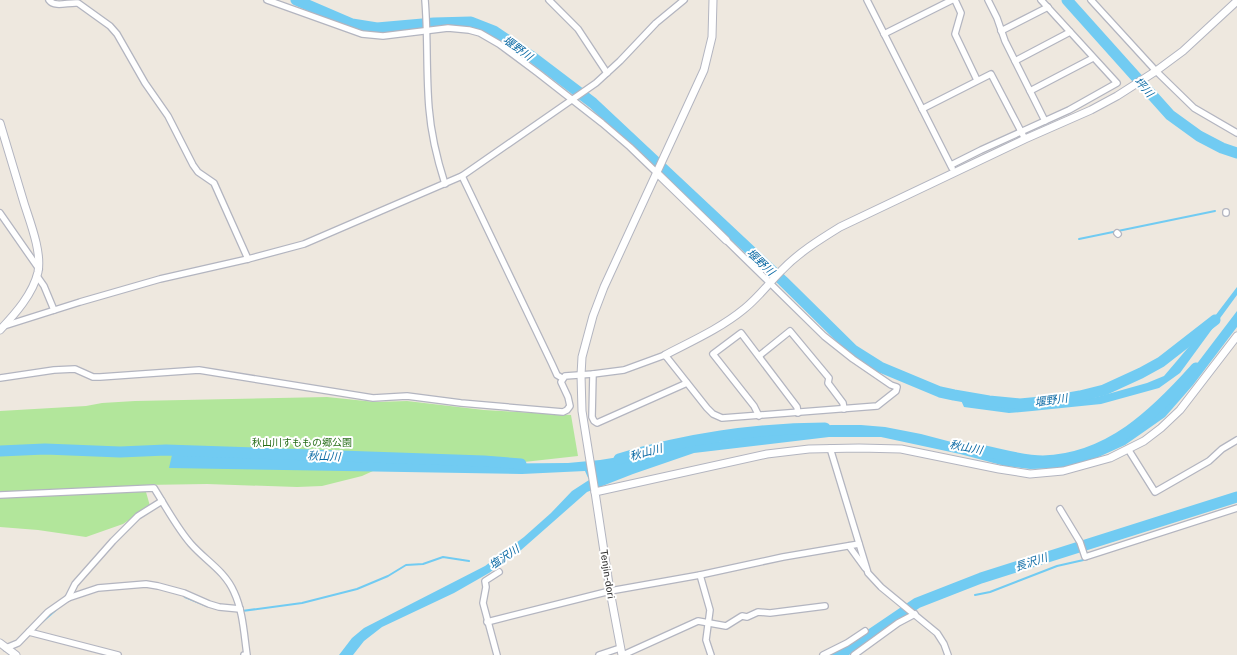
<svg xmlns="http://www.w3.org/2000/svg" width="1237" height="655" viewBox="0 0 1237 655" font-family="'Public Sans','Noto Sans JP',sans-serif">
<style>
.green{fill:#b2e69b}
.water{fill:#71cbf2}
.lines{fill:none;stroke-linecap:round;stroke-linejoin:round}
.stream{stroke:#71cbf2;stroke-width:2}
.river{stroke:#71cbf2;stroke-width:11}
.minor-casing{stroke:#b3b5c0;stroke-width:8}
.tertiary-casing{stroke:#b3b5c0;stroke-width:9}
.minor{stroke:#fff;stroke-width:5.5}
.tertiary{stroke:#fff;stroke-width:7}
.labels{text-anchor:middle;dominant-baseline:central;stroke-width:4;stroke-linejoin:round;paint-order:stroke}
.park-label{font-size:10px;fill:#286e19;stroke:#fff}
.street-label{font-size:10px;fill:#2d2d2d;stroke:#fff}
.water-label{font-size:11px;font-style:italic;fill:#0a69a4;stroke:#fff}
</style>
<rect width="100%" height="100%" fill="#eee8df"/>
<path class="green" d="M327,397l48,5 32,-1 77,9 87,5 7,41 -54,6 -44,-4 -74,-2 -44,20 -40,10 -25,1 -90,-3 -63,1 6,21 -27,18 -37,13 -48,-7 -38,-3v-116l86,-5 16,-3 33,-2z"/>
<g class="water">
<path d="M1237,287v8l-57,78 -21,15 -58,16 -69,7 -23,2 -45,-6 -4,-9 40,6 28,1 69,-8 50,-14 17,-7 51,-60z"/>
<path d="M1237,311v16l-44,58 -28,32 -40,28 -33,15 -27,8 -35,1 -25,-3 -45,-12 -79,-17h-52l-135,16 -61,21 -46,18 -67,59 -31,22 -35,20 -72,34 -18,14 -11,14h-14l13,-17 12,-10 121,-62 39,-29 27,-24 21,-22 17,-11 -4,-9 -63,3 -353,-6 3,-13 288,9 108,-1 32,-3 94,-15 137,-20h30l24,2 36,7 106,28h36l27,-8 32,-15 42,-32z"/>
</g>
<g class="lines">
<g class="stream">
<path d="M1079,239l136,-28"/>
<path d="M975,595l15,-3 67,-26 31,-7"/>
<path d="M185,597l22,9"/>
<path d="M242,611l60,-8 55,-14 31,-13 18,-11 17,-1 20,-7 26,4"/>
<path d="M42,622l15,-13"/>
</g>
<g class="river">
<path d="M296,0l56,24 25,4 57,-5 37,-1 23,9 37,25 62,47 190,178 70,69 27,17 60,25 14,3 35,6 31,3 32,-3 28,-5 24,-6 37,-17 20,-11 54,-42"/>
<path d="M1067,0l103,115 29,21 23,12 15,5"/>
<path d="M980,450c20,4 43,11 63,11 66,-2 112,-47 153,-93"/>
<path d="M0,451l45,-2 75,3 46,-2 318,11 37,3"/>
<path d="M619,459c64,-20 139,-31 206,-31"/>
<path d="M837,655l15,-8 65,-44 64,-25 256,-81"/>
</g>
<g class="minor-casing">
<g id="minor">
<path d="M49,0c6,8 19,2 29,3l32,23 7,8 28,49 23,33 25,49 5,7 16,11 34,76"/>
<path d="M267,0l95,34 21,2 65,-8 21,2 11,3 19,11 39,29 64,50 28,24 27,26"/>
<path d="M425,0c3,36 1,72 4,108 2,26 8,51 16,76"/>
<path d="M549,0l29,29 29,44"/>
<path d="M867,0l85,168"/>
<path d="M955,0l6,13 -6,21 22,46"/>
<path d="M988,0l9,18 8,23 40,80"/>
<path d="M1091,0l65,71 38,37 43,25"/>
<path d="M1001,31l47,-24"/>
<path d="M884,34l68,-34"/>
<path d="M1015,61l55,-29"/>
<path d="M1030,91l63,-33"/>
<path d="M922,109l69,-35 34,65"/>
<path d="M951,165l30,-15 88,-40 48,-27 -76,-83"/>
<path d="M462,176l90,188 5,11 5,3"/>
<path d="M1226,212v1"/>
<path d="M0,213l39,56"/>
<path d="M1117,233l1,1"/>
<path d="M37,276l7,10 10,24"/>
<path d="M4,326l76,-24 80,-23 88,-20 56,-15 158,-68 134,-93 24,-22 36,-38 28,-23"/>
<path d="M759,356l31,-25 39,47 -1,5 15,20 1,6"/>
<path d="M593,374l-1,43 2,4 3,2 90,-40"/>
<path d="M0,378l54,-8 21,-1 18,8h7l99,-7 174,28 34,-2 54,7 102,9 4,-2 3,-4 -2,-9 -7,-15 4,-6 28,-2 31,-4 41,-15 42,53 6,6 9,4 155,-12 19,-15 1,-4 -6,-2 -38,-26 -29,-23 -98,-96"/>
<path d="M759,416l-5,-10 -41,-52 28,-21 56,74 1,6"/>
<path d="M830,448l38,125 13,14 56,46 7,11 4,11"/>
<path d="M1128,449l27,43 54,-31 13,-12 15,-9"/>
<path d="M0,495l154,-7c12,19 23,40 37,56 15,17 34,27 43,48 9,19 10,42 13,63h-3"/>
<path d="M1060,509l20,33 5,15 152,-49"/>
<path d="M849,546l16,22"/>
<path d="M700,575l10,35 -4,30 5,15"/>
<path d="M68,598l7,-14 38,-43 25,-25 24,-15"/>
<path d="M487,622l123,-31 90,-16 83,-18 76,-13"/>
<path d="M29,632l89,23"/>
<path d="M6,648l12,-5 30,-31 20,-14 30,-10 48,-4 12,2 26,7 25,11 10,3 21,2"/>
<path d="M497,655l-14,-52 3,-16 -1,-6 14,-9"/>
<path d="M599,655l21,-7"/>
<path d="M623,655l75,-34 28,5 16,-10 5,1 11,-5 12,1 55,-7"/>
<path d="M823,655l24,-12 18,-12"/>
<path d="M854,655l44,-32 17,-9"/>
</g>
</g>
<g class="tertiary-casing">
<g id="tertiary">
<path d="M0,123c8,27 16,53 24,80 6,19 18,49 14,69 -5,22 -23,42 -38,58"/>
<path d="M657,173l69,67"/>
<path d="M665,355c27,-14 56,-27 79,-46 14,-11 25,-26 37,-38 17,-18 38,-31 59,-44l185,-88 66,-29 26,-14 39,-25 27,-20 54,-50"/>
<path d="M595,492l-13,-81 -1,-36 1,-18 11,-41 11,-29 100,-217 8,-33 1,-37"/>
<path d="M0,643l16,12"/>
<path d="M622,655l-12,-64 -15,-99 172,-38 42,-5 50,-1 42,1 98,20 31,5 33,-3 47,-13 34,-17 17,-13 19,-18 57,-74"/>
</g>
</g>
<use href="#minor" class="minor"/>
<use href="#tertiary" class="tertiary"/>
</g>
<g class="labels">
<g class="park-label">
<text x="302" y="442">秋山川すももの郷公園</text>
</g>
<g class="street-label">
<text transform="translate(608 574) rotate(81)">Tenjin-dori</text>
</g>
<g class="water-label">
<text transform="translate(518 48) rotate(36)">堰野川</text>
<text transform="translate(1144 87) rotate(48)">坪川</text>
<text transform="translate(761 262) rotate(43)">堰野川</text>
<text transform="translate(1051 400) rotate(-8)">堰野川</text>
<text transform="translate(966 447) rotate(11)">秋山川</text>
<text transform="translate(646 452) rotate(-15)">秋山川</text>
<text transform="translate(324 456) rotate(2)">秋山川</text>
<text transform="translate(504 557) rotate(-34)">塩沢川</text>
<text transform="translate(1031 562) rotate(-18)">長沢川</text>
</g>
</g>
</svg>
